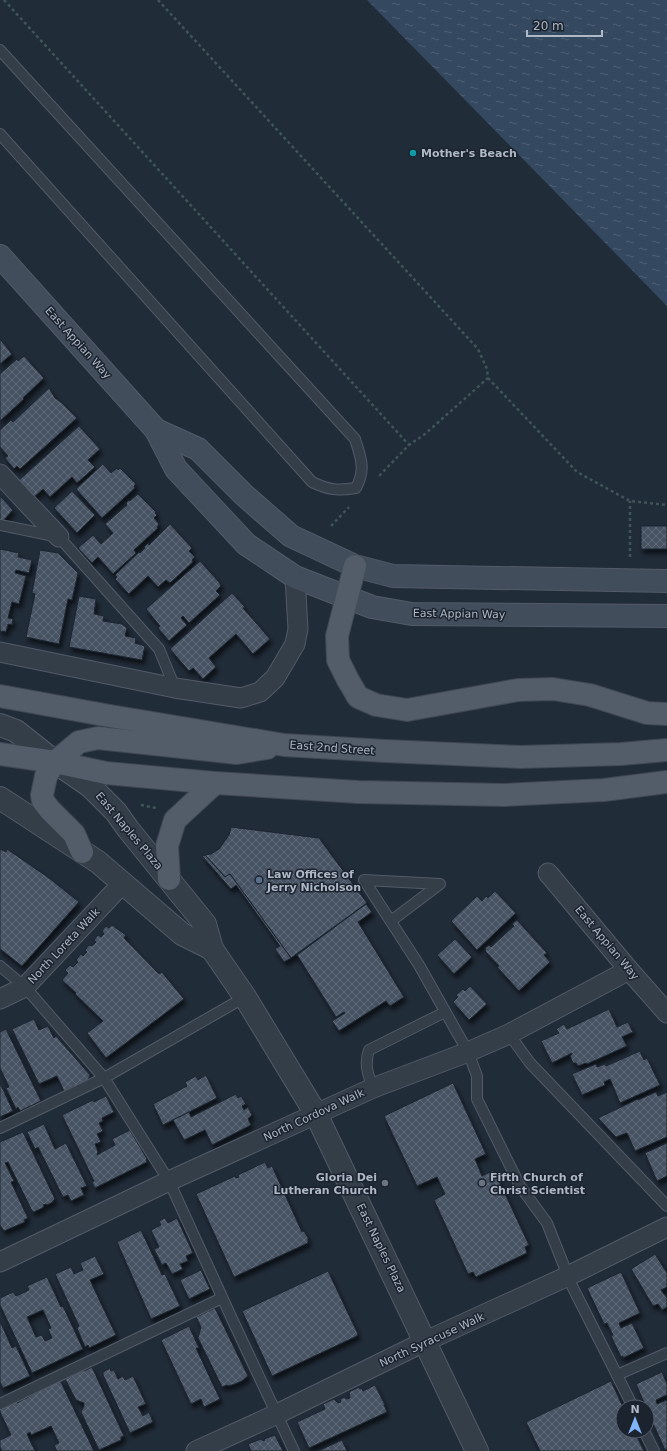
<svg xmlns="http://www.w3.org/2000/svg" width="667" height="1451" viewBox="0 0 667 1451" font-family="'DejaVu Sans',sans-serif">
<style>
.water{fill:url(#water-ripples)}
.building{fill:url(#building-cross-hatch);stroke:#1c2530;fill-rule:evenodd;filter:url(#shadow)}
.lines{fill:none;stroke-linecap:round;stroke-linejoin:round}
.service-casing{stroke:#525b67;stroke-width:12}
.minor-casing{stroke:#525b67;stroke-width:21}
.tertiary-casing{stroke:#525b67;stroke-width:24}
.secondary-casing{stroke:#525b67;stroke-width:24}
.primary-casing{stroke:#3e4753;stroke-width:24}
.path{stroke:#405557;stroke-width:2.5;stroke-dasharray:3 3;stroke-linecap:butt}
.service{stroke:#343e49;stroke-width:10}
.minor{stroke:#343e49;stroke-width:19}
.tertiary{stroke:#343e49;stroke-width:22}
.secondary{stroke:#424d5c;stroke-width:22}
.primary{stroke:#525d69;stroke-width:22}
.culture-dot{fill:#0f9aa8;stroke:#1a232e;stroke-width:1.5}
.service-dot{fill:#5c6f8a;stroke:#1a232e;stroke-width:1.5}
.worship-dot{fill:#6b7280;stroke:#1a232e;stroke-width:1.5}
.labels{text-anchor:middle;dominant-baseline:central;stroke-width:3;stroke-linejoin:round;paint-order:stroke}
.poi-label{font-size:11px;font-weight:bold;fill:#afb8c6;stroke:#1a232e;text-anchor:start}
.street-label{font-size:11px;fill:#afb8c6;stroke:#1a232e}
</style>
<defs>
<pattern id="water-ripples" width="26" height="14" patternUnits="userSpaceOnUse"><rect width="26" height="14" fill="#344860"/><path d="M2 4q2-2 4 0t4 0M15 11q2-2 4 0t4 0" fill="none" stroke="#4f6075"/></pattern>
<pattern id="building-cross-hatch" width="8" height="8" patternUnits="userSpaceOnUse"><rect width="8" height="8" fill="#475363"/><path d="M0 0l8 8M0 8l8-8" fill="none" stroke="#5f6a78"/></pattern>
<filter id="shadow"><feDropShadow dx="2.5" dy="4.5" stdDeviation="2" flood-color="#0009"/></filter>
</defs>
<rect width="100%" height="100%" fill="#212c39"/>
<path class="water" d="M367,0h300v306z"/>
<g class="building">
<path d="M0,339l12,15 -12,10z"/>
<path d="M24,356l20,22 -21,20 1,1 -24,22v-47l17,-15 1,2z"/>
<path d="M49,388l6,10 7,5 15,15 -57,51 -3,-3 -3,3 -9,-11 3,-2 -8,-9v-17l11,-10 2,2z"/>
<path d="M79,426l21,23 -12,11 7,7 -18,16 -5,-6 -22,20 -7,-8 -10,9 -15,-17z"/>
<path d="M103,464l8,9 6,-5 1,2 2,-2 16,16 -2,2 1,2 -33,30 -26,-29z"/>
<path d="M72,491l23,24 -18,18 -23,-25z"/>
<path d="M138,494l18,18 -1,1 2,2 -3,3 5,6 -2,3 1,1 -24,22 2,3 -23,21 -15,-17 -6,6 -14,-15 15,-13 8,9 12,-11 -8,-9 22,-19 -1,-2 3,-3 1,1z"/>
<path d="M0,496l13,14 -12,13 -1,-1z"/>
<path d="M170,524l22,24 -3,3 6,6 -3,3 1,2 -23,21 -4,-3 -8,7 -10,-11 -19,18 -14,-15 2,-2 -2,-2 24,-23 1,1 5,-5 -1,-1 4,-4 1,2z"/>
<rect x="641" y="526" width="26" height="23"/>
<path d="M0,549l19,4 -1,4 14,3 -3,13 -13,-3 -1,3 11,3 -7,28 -7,-2 -4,16 5,1 -1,6 -4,-1 -2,8 -6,-1z"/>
<path d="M40,550l18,3 20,20 -6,27 -4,-1 -9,45 -33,-7 9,-43 -3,-1z"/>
<path d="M200,561l19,21 2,4 -5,5 4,4 -31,28 -6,-7 -2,2 6,7 -18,16 -11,-13 2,-2 -14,-17z"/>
<path d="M232,593l13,14 -2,1 27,31 -17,15 -17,-20 -27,24 7,9 -13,12 -10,-11 -4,3 -19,-22z"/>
<path d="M79,596l17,3 -2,15 10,2 -1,5 19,3 5,4 -2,8 11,2 -1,5 10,3 -3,14 -73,-13z"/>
<path d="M231,827l88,11 48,65 -76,55 -61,-84 -5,3 -20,-22 6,-1 8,-5 10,-14z"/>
<path d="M0,849l6,3 1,-3 42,29 30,24 -57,64 -22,-17z"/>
<path d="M205,855l20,22 5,-3 61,84 -7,4 -9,-13 5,-3 -44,-61 -5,4 -29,-33z"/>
<path d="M495,891l21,22 -39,37 -26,-29 26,-25 5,5 4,-5 2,2z"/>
<path d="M366,904l6,8 -14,10 46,75 -14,9 -4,-5 -47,30 -7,-10 13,-8 -1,-1 -8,5 -39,-62z"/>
<path d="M517,920l30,33 -3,2 6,7 -31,29 -22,-24 2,-1 -14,-15 1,-1 -1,-2 4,-3 2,2 23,-21 -2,-2z"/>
<path d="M112,925l14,10 -2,3 35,36 3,-2 22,27 -78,59 -19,-25 16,-12 -28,-27 1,-1 -14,-13 6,-7 -3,-3 5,-5 3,2 5,-5 -2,-2 5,-6 2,2 4,-4 -2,-2 4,-5 3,1 4,-4 -2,-2 4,-5 3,2 3,-3 -2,-3 4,-5 3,2z"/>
<path d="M455,939l17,18 -18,17 -17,-19z"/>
<path d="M470,986l17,18 -18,16 -16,-18 5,-5 -2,-2 7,-6 2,2z"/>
<path d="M609,1009l8,18 11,-5 5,10 -11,5 5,9 -40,18 -1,-1 -8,3 -2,-3h-3l-3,-7 2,-2v-1l-20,10 -11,-22 18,-8 -3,-4 8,-5 3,5z"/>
<path d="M34,1019l5,11 9,-4 6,12 2,-2 34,39 -2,5 -24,11 -7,-15 -18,8 -27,-55z"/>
<path d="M6,1029l35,72 -21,10 -2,-4 -2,2 -10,-21 3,-1 -9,-19v-36z"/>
<path d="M640,1051l4,9 3,-2 13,27 -40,18 -10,-24 -6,3 1,3 -23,10 -10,-21 24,-10 1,3 8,-3 1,2z"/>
<path d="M206,1075l11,23 -54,27 -10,-21 34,-18 -2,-4 11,-6 2,4z"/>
<path d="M0,1083l13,28 -13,6z"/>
<path d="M453,1083l33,71 -11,5 7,17 12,-6 35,75 -4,2 2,6 -51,24 -3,-5 -5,2 -34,-74 11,-6 -8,-17 -20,9 -33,-70z"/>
<path d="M656,1092l2,4 9,-4v45l-32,14 -8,-18 -11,4 -18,-19 40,-19v1z"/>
<path d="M236,1094l2,4 3,-2 5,8 -4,2 2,4 4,-3 4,8 -4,4 3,6 -39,20 -7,-15 -21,10 -11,-20 16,-8 2,5z"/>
<path d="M106,1096l8,16 -12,6 1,3 -4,2 4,8 -6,3 4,8 -6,2 3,8 -1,3 18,-10 -3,-6 18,-9 17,29 -1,1 1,2 -52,26 -3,-6 2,-1 -32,-66 31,-15 1,2z"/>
<path d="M44,1124l11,25 11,-6 21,43 -6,2 3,7 -13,6 -3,-6 -5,2 -25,-50 -3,2 -8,-17z"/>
<path d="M23,1132l32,67 -2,2v1l-6,3 -1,-1 -3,1 1,2 -10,5 -2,-1 -24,-49 -3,1 9,18 -3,1 17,36 -4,2 1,2 -21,9 -4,-6v-83z"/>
<path d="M667,1143v33l-10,5 -12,-28z"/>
<path d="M265,1162l3,6 4,-2 30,66 2,-1 4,7v5l-74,34 -38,-83 39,-18 1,2 3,-1 -1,-2z"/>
<path d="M165,1218l3,5 9,-5 16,35 -7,3 2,5 -8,3 3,5 -11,5 -6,-11 -4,2 -8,-16 5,-2 -8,-17 10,-5 -2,-4z"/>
<path d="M141,1230l21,45 3,-1 15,32 -29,13 -34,-77z"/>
<path d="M655,1254l12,19v14l-6,3 6,8v9l-5,3 -4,-6 -5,2 -22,-37z"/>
<path d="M95,1256l9,18 -14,6 26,55 -27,13 -1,-3 -3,2 -8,-19 2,-2 -24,-52 16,-7 3,7 9,-4 -3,-7z"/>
<path d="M201,1270l9,19 -21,10 -9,-19z"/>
<path d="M328,1271l30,63 -1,2 -85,40 -30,-65z"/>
<path d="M621,1272l19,41 -21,10 2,5 11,-5 12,25 -21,10v-2l-2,1 -10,-21 2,-1 -6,-12 -3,1 -17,-36z"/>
<path d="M47,1277l14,30 2,-1 20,43 -51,24 -32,-68v-7l13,-6 3,4 13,-6 -2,-4zM43,1310l8,18 -3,1 4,9 -7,3 -3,-6 -6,2 -9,-20z"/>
<path d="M215,1308l33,68 -6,5 -7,3 -7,2 -1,-1 -5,2 -24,-49 3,-11 -5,-10z"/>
<path d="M0,1321l12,27 4,-2 14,30 -27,12 -3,-6z"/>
<path d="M189,1326l10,22h-3l24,51 -16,8 -3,-8 -10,5 -30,-64z"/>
<path d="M92,1367l32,69 -3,1v3l-22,10 -18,-38 3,-6v-3l-8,-3 -11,-21 7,-3 2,-4 5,-2 5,1z"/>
<path d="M110,1368l1,3 3,-1 4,9 5,-3 2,4 8,-4 13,28 -8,3 5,9 6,-4 4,10 -23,11 -27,-58v-3z"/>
<path d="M662,1372l5,12v11l-11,5 1,4 10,-4v49l-2,1 -18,-40v-3h-1l-10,-23z"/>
<path d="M60,1380l34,71h-37l-3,-6 5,-2 -8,-17 -20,9 -1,-3 -3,2 8,17h-33l-2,-4v-7l11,-5 -11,-23v-3l16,-8 1,2z"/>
<path d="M611,1381l12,26v24h11l10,20h-104l-14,-29z"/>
<path d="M375,1385l10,20h-1l3,7 -78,36 -12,-26 28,-13 -2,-5 11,-5 4,4 3,-1 -1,-3 5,-2 1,2 4,-1 -1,-6 10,-5 1,2 2,-1 1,3z"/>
<path d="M275,1435l8,16h-32l-3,-7 13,-5 2,2 2,-1 -1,-1z"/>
<path d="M342,1440l5,11h-29z"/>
</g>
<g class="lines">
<g class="service-casing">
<g id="service">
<path d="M0,50l355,389c6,19 11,30 1,49 -19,3 -27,2 -44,-6l-312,-348"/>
<path d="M0,525l59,12 100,112 16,39"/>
<path d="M391,921l49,-37 -76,-4 55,85 49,87 9,24v23l43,87 27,37 25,63 45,89 50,-22"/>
<path d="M0,966l25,21 79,91 65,103 64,140 61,130"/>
<path d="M509,1034l21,29 137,143"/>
<path d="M373,1088c-5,-13 -9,-24 -4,-38l76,-38"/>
<path d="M0,1128l104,-50 141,-81"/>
<path d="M617,1375l16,32"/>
<path d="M0,1404l222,-106"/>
<path d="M644,1431l10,20"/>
</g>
</g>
<g class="minor-casing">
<g id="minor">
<path d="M0,474l59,63"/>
<path d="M0,652l175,36 66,10 19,-6 15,-14 20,-34 3,-15 -3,-52"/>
<path d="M548,873l81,97 38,43"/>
<path d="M0,999l25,-12 97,-103"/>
<path d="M0,1262l169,-81 204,-93 95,-36 41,-18 120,-64"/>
<path d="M196,1451l81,-37 149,-73 142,-65 99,-49"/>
</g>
</g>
<g class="tertiary-casing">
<g id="tertiary">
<path d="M0,725l16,6 39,31 35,24 26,26 12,17 77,95 7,25 33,48 71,117 161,337"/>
<path d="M0,798l98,64 84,72 30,15"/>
</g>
</g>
<g class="secondary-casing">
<g id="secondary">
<path d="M0,256l156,174 20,39 70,75 49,33 77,30 40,7 255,2"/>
<path d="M156,430l42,19 46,46 47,41 64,30 38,10 274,5"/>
</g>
</g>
<g class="primary-casing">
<g id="primary">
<path d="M355,566l-18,70 1,24 10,20 10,17 18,8 31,5 111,-20 35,-1 37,6 57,18 20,1"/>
<path d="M0,696l110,20 174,29 101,6 136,6 100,-3 46,-4"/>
<path d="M0,754l55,8 51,11 109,10 143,9 146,3 100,-5 63,-8"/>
<path d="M82,852l-8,-18 -24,-24 -7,-9 -1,-6 4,-19 9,-14 24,-20 19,-4 139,15 30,-5"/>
<path d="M169,879l-2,-33 8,-26 40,-37"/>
</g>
</g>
<g class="path">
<path d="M4,0l405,445"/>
<path d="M158,0l320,349 9,20 1,9 -63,56 -16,11 -30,31"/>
<path d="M488,378l89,94 53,29 37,4"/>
<path d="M331,526l18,-19"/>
<path d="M630,557v-56"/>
<path d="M141,805l15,3"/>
</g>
<use href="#service" class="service"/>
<use href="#minor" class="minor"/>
<use href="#tertiary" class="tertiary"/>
<use href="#secondary" class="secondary"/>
<use href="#primary" class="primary"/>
</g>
<circle class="culture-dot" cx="413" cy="153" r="4"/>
<circle class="service-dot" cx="259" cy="880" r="4"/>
<g class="worship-dot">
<circle cx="385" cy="1183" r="4"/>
<circle cx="482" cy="1183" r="4"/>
</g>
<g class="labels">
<g class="poi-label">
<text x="421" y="153">Mother's Beach</text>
<text x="267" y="874">Law Offices of<tspan x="267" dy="13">Jerry Nicholson</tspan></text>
<text x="377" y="1177" text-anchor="end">Gloria Dei<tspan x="377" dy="13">Lutheran Church</tspan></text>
<text x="490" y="1177">Fifth Church of<tspan x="490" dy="13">Christ Scientist</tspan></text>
</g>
<g class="street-label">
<text transform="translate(78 343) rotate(48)">East Appian Way</text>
<text transform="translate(459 614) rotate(1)">East Appian Way</text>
<text transform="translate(332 748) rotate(4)">East 2nd Street</text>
<text transform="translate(129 831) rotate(50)">East Naples Plaza</text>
<text transform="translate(607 943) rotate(50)">East Appian Way</text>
<text transform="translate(64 946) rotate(-47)">North Loreta Walk</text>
<text transform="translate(314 1115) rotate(-25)">North Cordova Walk</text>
<text transform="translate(381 1248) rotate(64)">East Naples Plaza</text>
<text transform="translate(432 1340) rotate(-25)">North Syracuse Walk</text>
</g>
</g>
<g transform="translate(635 1419)"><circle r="19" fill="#1a232e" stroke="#565f6b"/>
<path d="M0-3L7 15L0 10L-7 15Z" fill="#81b3f9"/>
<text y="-6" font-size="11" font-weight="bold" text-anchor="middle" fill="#afb8c6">N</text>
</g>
<path d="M527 30v6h75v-6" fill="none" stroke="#afb8c6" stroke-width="2"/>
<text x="533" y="30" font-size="12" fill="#afb8c6" stroke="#1a232e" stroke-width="3" paint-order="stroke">20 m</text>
</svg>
